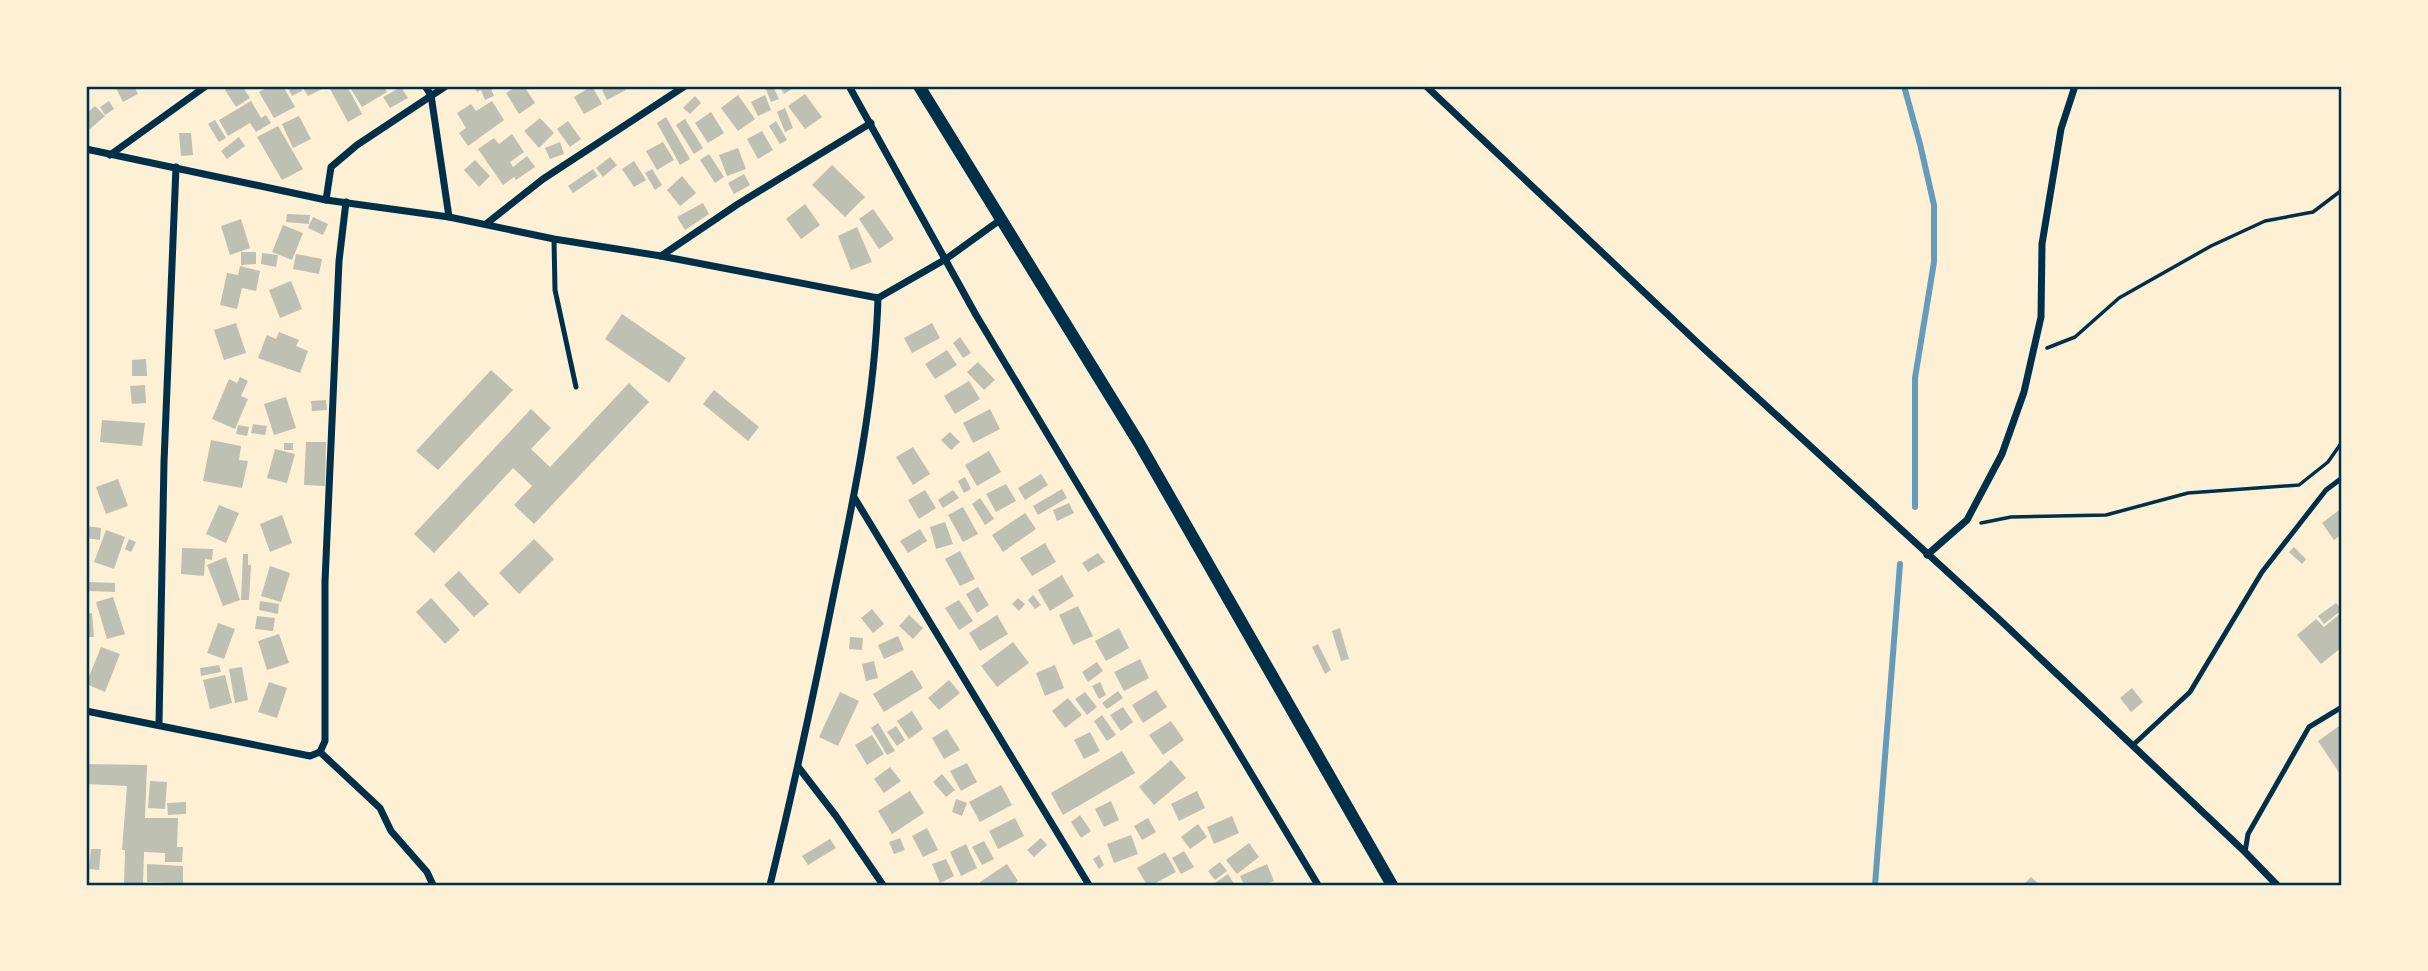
<svg xmlns="http://www.w3.org/2000/svg" width="2428" height="971" viewBox="0 0 2428 971" font-family="'Sofia Sans Condensed',sans-serif">
<style>
.lines{fill:none;stroke-linecap:round;stroke-linejoin:round}
.stream{stroke:#669bbc;stroke-width:6}
.building{fill:#bec0b2}
.path{stroke:#003049;stroke-width:3.5}
.service{stroke:#003049;stroke-width:5}
.minor{stroke:#003049;stroke-width:7}
.tertiary{stroke:#003049;stroke-width:12}
.neatline{fill:none;stroke:#003049;stroke-width:2.5}
</style>
<rect width="100%" height="100%" fill="#fdf0d5"/>
<g class="lines">
<g class="stream">
<path d="M1904,86l16,58 14,61v57l-19,116v129"/>
<path d="M1875,885l25,-321"/>
</g>
</g>
<g class="building">
<path d="M115,86h19l4,8 -15,8z"/>
<path d="M231,86h11l8,12 -14,9 -11,-17z"/>
<path d="M271,86h12l12,21 -21,11 -15,-26z"/>
<path d="M287,86h13l2,5 -10,5z"/>
<path d="M302,86h18l2,3 -14,7z"/>
<path d="M336,86h11l15,28 -14,8 -18,-33z"/>
<path d="M349,86h34l4,6 -25,15z"/>
<path d="M474,86h16l4,10 -9,4 -4,-10 -4,2z"/>
<path d="M517,86h7l11,17 -16,11 -13,-21z"/>
<path d="M592,86l10,18 -18,10 -10,-17z"/>
<path d="M609,86h14l3,4 -19,10 -5,-10z"/>
<path d="M768,86h5l6,13 -8,3 -6,-15z"/>
<path d="M779,86h18l-13,8z"/>
<path d="M401,87l7,11 -18,10 -7,-11z"/>
<path d="M805,94l17,23 -17,12 -17,-23z"/>
<path d="M738,95l17,24 -17,12 -17,-23z"/>
<path d="M765,95l6,15 -13,6 -7,-14z"/>
<path d="M695,96l6,7 -11,11 -7,-6z"/>
<path d="M109,101l5,8 -9,6 -5,-8z"/>
<path d="M251,101l10,17 5,-3 5,8 -15,9 -6,-9 -22,13 -9,-16z"/>
<path d="M492,101l12,19 -36,26 -9,-13 7,-5 -9,-15 14,-9 5,7z"/>
<path d="M95,106l10,10 -15,13 -4,-5v-10z"/>
<path d="M785,108l8,20 -8,4 -8,-20z"/>
<path d="M711,112l13,21 -16,10 -13,-20z"/>
<path d="M299,116l12,23 -18,9 -11,-24z"/>
<path d="M666,117l24,42 -10,6 -23,-42z"/>
<path d="M540,118l14,15 -15,15 -15,-17z"/>
<path d="M685,119l18,29 -9,6 -18,-29z"/>
<path d="M215,120l11,18 -7,4 -11,-18z"/>
<path d="M568,121l13,18 -11,8 -13,-18z"/>
<path d="M776,121l11,19 -7,4 -11,-18z"/>
<path d="M278,126l25,43 -21,11 -25,-43z"/>
<path d="M762,131l11,19 -15,9 -11,-20z"/>
<path d="M179,133h12l2,22 -12,1z"/>
<path d="M512,134l12,18 -14,10 3,5 14,-11 8,11 -19,13 -2,-3 -11,8 -25,-36 16,-11 5,6z"/>
<path d="M239,137l6,9 -18,13 -6,-8z"/>
<path d="M560,142l4,12 -14,5 -5,-11z"/>
<path d="M663,142l11,18 -17,10 -11,-19z"/>
<path d="M738,148l8,21 -19,7 -8,-21z"/>
<path d="M709,154l15,23 -9,6 -15,-23z"/>
<path d="M610,157l7,8 -14,12 -7,-9z"/>
<path d="M475,160l15,16 -11,11 -15,-17z"/>
<path d="M634,161l12,19 -12,7 -12,-18z"/>
<path d="M832,165l33,32 -20,20 -33,-32z"/>
<path d="M593,169l5,7 -25,17 -5,-7z"/>
<path d="M652,169l10,16 -7,5 -10,-17z"/>
<path d="M744,174l6,11 -16,9 -6,-11z"/>
<path d="M682,176l14,17 -16,13 -13,-16z"/>
<path d="M703,203l6,11 -24,16 -8,-13z"/>
<path d="M805,204l15,21 -19,14 -15,-20z"/>
<path d="M873,209l21,30 -15,10 -20,-30z"/>
<path d="M287,214l23,1 -1,9 -23,-2z"/>
<path d="M313,217l15,7 -5,11 -15,-7z"/>
<path d="M241,219l9,29 -20,7 -9,-29z"/>
<path d="M283,225l20,8 -11,27 -20,-8z"/>
<path d="M857,227l15,35 -21,8 -13,-34z"/>
<path d="M241,252h15v12l-15,1z"/>
<path d="M262,253l16,2 -2,12 -15,-3z"/>
<path d="M296,254l26,5 -3,15 -26,-5z"/>
<path d="M240,266l20,5 -4,20 -14,-3 -5,21 -17,-4 7,-32 11,2z"/>
<path d="M291,281l11,28 -22,9 -11,-28z"/>
<path d="M622,314l64,44 -17,25 -64,-44z"/>
<path d="M236,323l10,30 -22,7 -10,-30z"/>
<path d="M932,323l8,15 -28,15 -8,-15z"/>
<path d="M279,332l20,8 -3,6 12,5 -8,22 -42,-15 9,-23 9,4z"/>
<path d="M960,337l11,16 -8,5 -10,-15z"/>
<path d="M947,350l10,15 -22,14 -10,-15z"/>
<path d="M146,359l1,17h-15v-16z"/>
<path d="M978,362l17,18 -11,10 -17,-18z"/>
<path d="M491,370l22,20 -75,80 -22,-19z"/>
<path d="M240,377l8,4 -7,15 7,3 -13,30 -23,-10 17,-40 8,4z"/>
<path d="M969,381l11,18 -25,15 -11,-18z"/>
<path d="M629,383l20,19 -115,122 -20,-19 18,-19 -19,-18 -79,85 -20,-19 117,-125 20,19 -20,21 19,18z"/>
<path d="M145,385l1,18 -14,1 -2,-18z"/>
<path d="M714,390l45,37 -11,14 -45,-37z"/>
<path d="M286,397l10,31 -22,7 -10,-31z"/>
<path d="M326,400l1,10 -15,1 -1,-10z"/>
<path d="M990,409l10,20 -27,14 -10,-20z"/>
<path d="M102,420l43,3 -3,23 -42,-4z"/>
<path d="M253,424l14,2 -2,9 -14,-2z"/>
<path d="M238,425l11,2 -2,9 -11,-2z"/>
<path d="M950,432l10,10 -9,8 -10,-10z"/>
<path d="M211,440l30,6 -2,14 9,1 -6,27 -39,-7z"/>
<path d="M306,442h20l-1,44 -21,-1z"/>
<rect x="284" y="443" width="9" height="7"/>
<path d="M913,447l17,27 -17,11 -17,-28z"/>
<path d="M275,449l20,5 -8,29 -20,-5z"/>
<path d="M989,451l12,21 -24,14 -12,-21z"/>
<path d="M1041,474l7,11 -23,15 -7,-12z"/>
<path d="M965,477l6,12 -7,4 -6,-12z"/>
<path d="M118,479l10,27 -22,8 -10,-27z"/>
<path d="M1006,484l10,17 -20,11 -10,-18z"/>
<path d="M1062,489l5,9 -29,17 -5,-9z"/>
<path d="M925,490l11,18 -17,11 -11,-19z"/>
<path d="M953,490l6,8 -16,10 -5,-8z"/>
<path d="M980,498l14,21 -9,6 -13,-21z"/>
<path d="M1069,503l5,10 -17,8 -4,-11z"/>
<path d="M219,505l20,8 -13,30 -20,-9z"/>
<path d="M963,507l15,27 -15,8 -15,-27z"/>
<path d="M2342,508v26l-8,6 -12,-17z"/>
<path d="M1025,513l11,16 -33,23 -11,-17z"/>
<path d="M282,515l10,28 -22,9 -10,-28z"/>
<path d="M945,522l8,22 -17,5 -6,-22z"/>
<path d="M86,526l15,2 -1,12 -14,-2z"/>
<path d="M920,529l7,12 -19,12 -8,-12z"/>
<path d="M106,530l19,7 -11,32 -20,-7z"/>
<path d="M129,539l7,3 -5,10 -6,-3z"/>
<path d="M534,539l20,20 -35,35 -20,-21z"/>
<path d="M1045,543l11,19 -24,14 -12,-18z"/>
<path d="M2294,547l12,12 -4,5 -13,-12z"/>
<path d="M182,548l31,1 -1,11 -7,-1 -1,17 -23,-2z"/>
<path d="M960,551l15,28 -15,7 -15,-27z"/>
<path d="M1098,553l7,9 -17,10 -6,-9z"/>
<path d="M243,554h5v11h3l-2,35h-8z"/>
<path d="M226,557l14,43 -17,6 -16,-41z"/>
<path d="M270,566l20,7 -9,29 -20,-6z"/>
<path d="M459,571l30,33 -15,13 -30,-32z"/>
<path d="M1062,575l12,21 -24,15 -12,-21z"/>
<path d="M89,582l26,1v9l-27,-1z"/>
<path d="M978,587l11,18 -12,8 -11,-19z"/>
<path d="M1033,595l8,10 -6,4 -7,-9z"/>
<path d="M113,597l12,37 -18,5 -11,-37z"/>
<path d="M431,598l29,32 -15,14 -29,-32z"/>
<path d="M1018,598l7,6 -6,7 -7,-7z"/>
<path d="M959,600l14,21 -14,9 -14,-22z"/>
<path d="M260,601l19,3 -1,10 -19,-4z"/>
<path d="M2336,603l6,7 -18,14 -6,-8z"/>
<path d="M1078,606l15,30 -20,9 -14,-30z"/>
<path d="M872,609l12,15 -11,9 -12,-15z"/>
<path d="M2342,612v35l-21,17 -24,-29 19,-16 8,8z"/>
<path d="M92,613l2,24h-8v-23z"/>
<path d="M909,615l14,13 -10,11 -14,-13z"/>
<path d="M997,615l11,19 -28,17 -11,-18z"/>
<path d="M257,616l18,2 -2,13 -18,-2z"/>
<path d="M218,623l17,6 -11,30 -17,-6z"/>
<path d="M1119,628l10,20 -23,13 -11,-20z"/>
<path d="M1340,628l9,31 -8,2 -9,-30z"/>
<path d="M279,634l10,29 -22,7 -9,-29z"/>
<path d="M898,636l6,14 -20,9 -6,-14z"/>
<path d="M850,637l13,1 -1,12 -13,-1z"/>
<path d="M1013,642l16,21 -32,24 -16,-21z"/>
<path d="M1318,644l13,26 -6,4 -13,-27z"/>
<path d="M101,647l19,7 -15,38 -19,-8z"/>
<path d="M1140,659l9,19 -25,13 -10,-19z"/>
<path d="M874,661l4,17 -12,3 -4,-17z"/>
<path d="M1097,662l6,9 -15,11 -6,-10z"/>
<path d="M219,665l2,7 -20,4 -1,-8z"/>
<path d="M1055,665l9,23 -19,8 -9,-23z"/>
<path d="M242,667l6,33 -13,3 -6,-34z"/>
<path d="M912,670l11,18 -39,24 -11,-18z"/>
<path d="M225,675l7,28 -22,6 -7,-29z"/>
<path d="M949,680l11,13 -21,17 -11,-12z"/>
<path d="M269,682l18,6 -10,30 -19,-6z"/>
<path d="M1100,682l6,13 -7,4 -7,-13z"/>
<path d="M2132,688l11,14 -12,10 -11,-14z"/>
<path d="M1156,690l11,17 -24,16 -11,-18z"/>
<path d="M1118,691l5,7 -16,11 -5,-6z"/>
<path d="M840,692l19,9 -21,45 -19,-9z"/>
<path d="M1085,692l12,15 -10,8 -12,-16z"/>
<path d="M1068,698l14,17 -17,13 -13,-17z"/>
<path d="M1123,707l10,15 -12,9 -11,-16z"/>
<path d="M912,711l11,18 -14,10 -12,-18z"/>
<path d="M1102,715l14,20 -9,6 -13,-20z"/>
<path d="M1171,721l13,19 -21,15 -14,-20z"/>
<path d="M878,723l17,28 -8,4 -16,-27z"/>
<path d="M2342,724v53l-24,-36z"/>
<path d="M896,726l9,14 -8,6 -10,-14z"/>
<path d="M947,729l13,21 -16,9 -12,-21z"/>
<path d="M1090,732l10,19 -16,8 -10,-19z"/>
<path d="M872,735l12,19 -17,11 -12,-20z"/>
<path d="M1122,751l13,22 -72,42 -12,-22z"/>
<path d="M1171,760l15,18 -32,27 -15,-18z"/>
<path d="M967,763l10,19 -16,9 -11,-20z"/>
<path d="M86,764l61,1 -2,53h33l-1,29h6l-1,15h-17v-9l-21,-1 -1,33h-19l1,-35h-3l5,-64 -41,-2z"/>
<path d="M890,767l11,14 -17,12 -10,-14z"/>
<path d="M942,774l13,16 -9,7 -13,-15z"/>
<path d="M150,781l17,1 -2,27 -17,-1z"/>
<path d="M1001,785l11,20 -32,17 -11,-20z"/>
<path d="M910,791l14,22 -32,21 -14,-23z"/>
<path d="M1197,791l8,17 -26,13 -8,-17z"/>
<path d="M956,799l11,4 -5,13 -10,-4z"/>
<path d="M1111,801l8,19 -15,7 -9,-18z"/>
<path d="M186,802v12l-18,1 -1,-12z"/>
<path d="M1080,815l11,16 -10,7 -10,-16z"/>
<path d="M1232,816l7,17 -25,11 -7,-17z"/>
<path d="M1015,818l9,18 -26,13 -9,-18z"/>
<path d="M1148,818l8,14 -14,8 -8,-14z"/>
<path d="M1198,824l9,13 -17,12 -9,-12z"/>
<path d="M927,828l11,22 -15,7 -11,-21z"/>
<path d="M1131,835l7,19 -24,9 -7,-19z"/>
<path d="M900,838l5,12 -11,4 -5,-12z"/>
<path d="M1041,838l6,7 -13,12 -7,-7z"/>
<path d="M830,839l6,9 -28,17 -6,-9z"/>
<path d="M984,841l10,18 -12,6 -10,-18z"/>
<path d="M1249,843l10,14 -22,17 -11,-14z"/>
<path d="M966,844l11,24 -16,8 -11,-24z"/>
<path d="M91,849h10l-2,21 -10,-1z"/>
<path d="M1184,851l10,16 -13,7 -9,-16z"/>
<path d="M1165,852l11,20 -24,13h-5l-10,-17z"/>
<path d="M1099,855l5,10 -5,4 -6,-10z"/>
<path d="M946,859l8,17 -14,7 -8,-19z"/>
<path d="M1220,862l7,9 -12,9 -7,-9z"/>
<path d="M147,864l36,2v17l-36,-1z"/>
<path d="M1007,864l11,17 -6,4h-30l-2,-3z"/>
<path d="M1267,864l7,17 -11,4h-19l-4,-9z"/>
<path d="M1228,874l7,11h-23z"/>
<path d="M2031,877l9,8h-17z"/>
</g>
<g class="lines">
<g class="path">
<path d="M2047,348l28,-11 44,-39 92,-52 54,-25 48,-9 29,-22"/>
<path d="M1981,523l30,-6 95,-2 82,-22 111,-8 29,-23 14,-20"/>
</g>
<g class="service">
<path d="M554,239l1,51 21,97"/>
<path d="M2132,746l58,-54 72,-120 64,-82 16,-12"/>
<path d="M2245,852l3,-18 61,-107 33,-20"/>
</g>
<g class="minor">
<path d="M425,86l6,9 18,122"/>
<path d="M849,86l127,229 342,570"/>
<path d="M1426,86l275,260 300,275 244,231 32,33"/>
<path d="M86,149l240,51 123,17 105,22 107,17 217,42 68,-39 54,-39"/>
<path d="M110,155l96,-69"/>
<path d="M326,200l5,-33 26,-22 89,-59"/>
<path d="M486,224l57,-45 142,-93"/>
<path d="M661,256l77,-52 133,-81"/>
<path d="M854,497l235,388"/>
<path d="M1927,555l40,-35 35,-66 22,-62 17,-75 1,-73 19,-115 14,-43"/>
<path d="M86,711l224,45 10,-4 5,-11v-159l14,-321 7,-59"/>
<path d="M159,724l5,-262 12,-295"/>
<path d="M320,752l60,56 11,23 36,41 6,13"/>
<path d="M799,768l37,48 47,69"/>
<path d="M770,885c24,-98 45,-197 65,-297 20,-95 40,-192 43,-290"/>
</g>
<path class="tertiary" d="M919,86l220,357 253,442"/>
</g>
<rect width="2428" height="971" fill="none" stroke="#fdf0d5" stroke-width="175"/>
<rect x="88" y="88" width="2252" height="796" class="neatline"/>
</svg>
